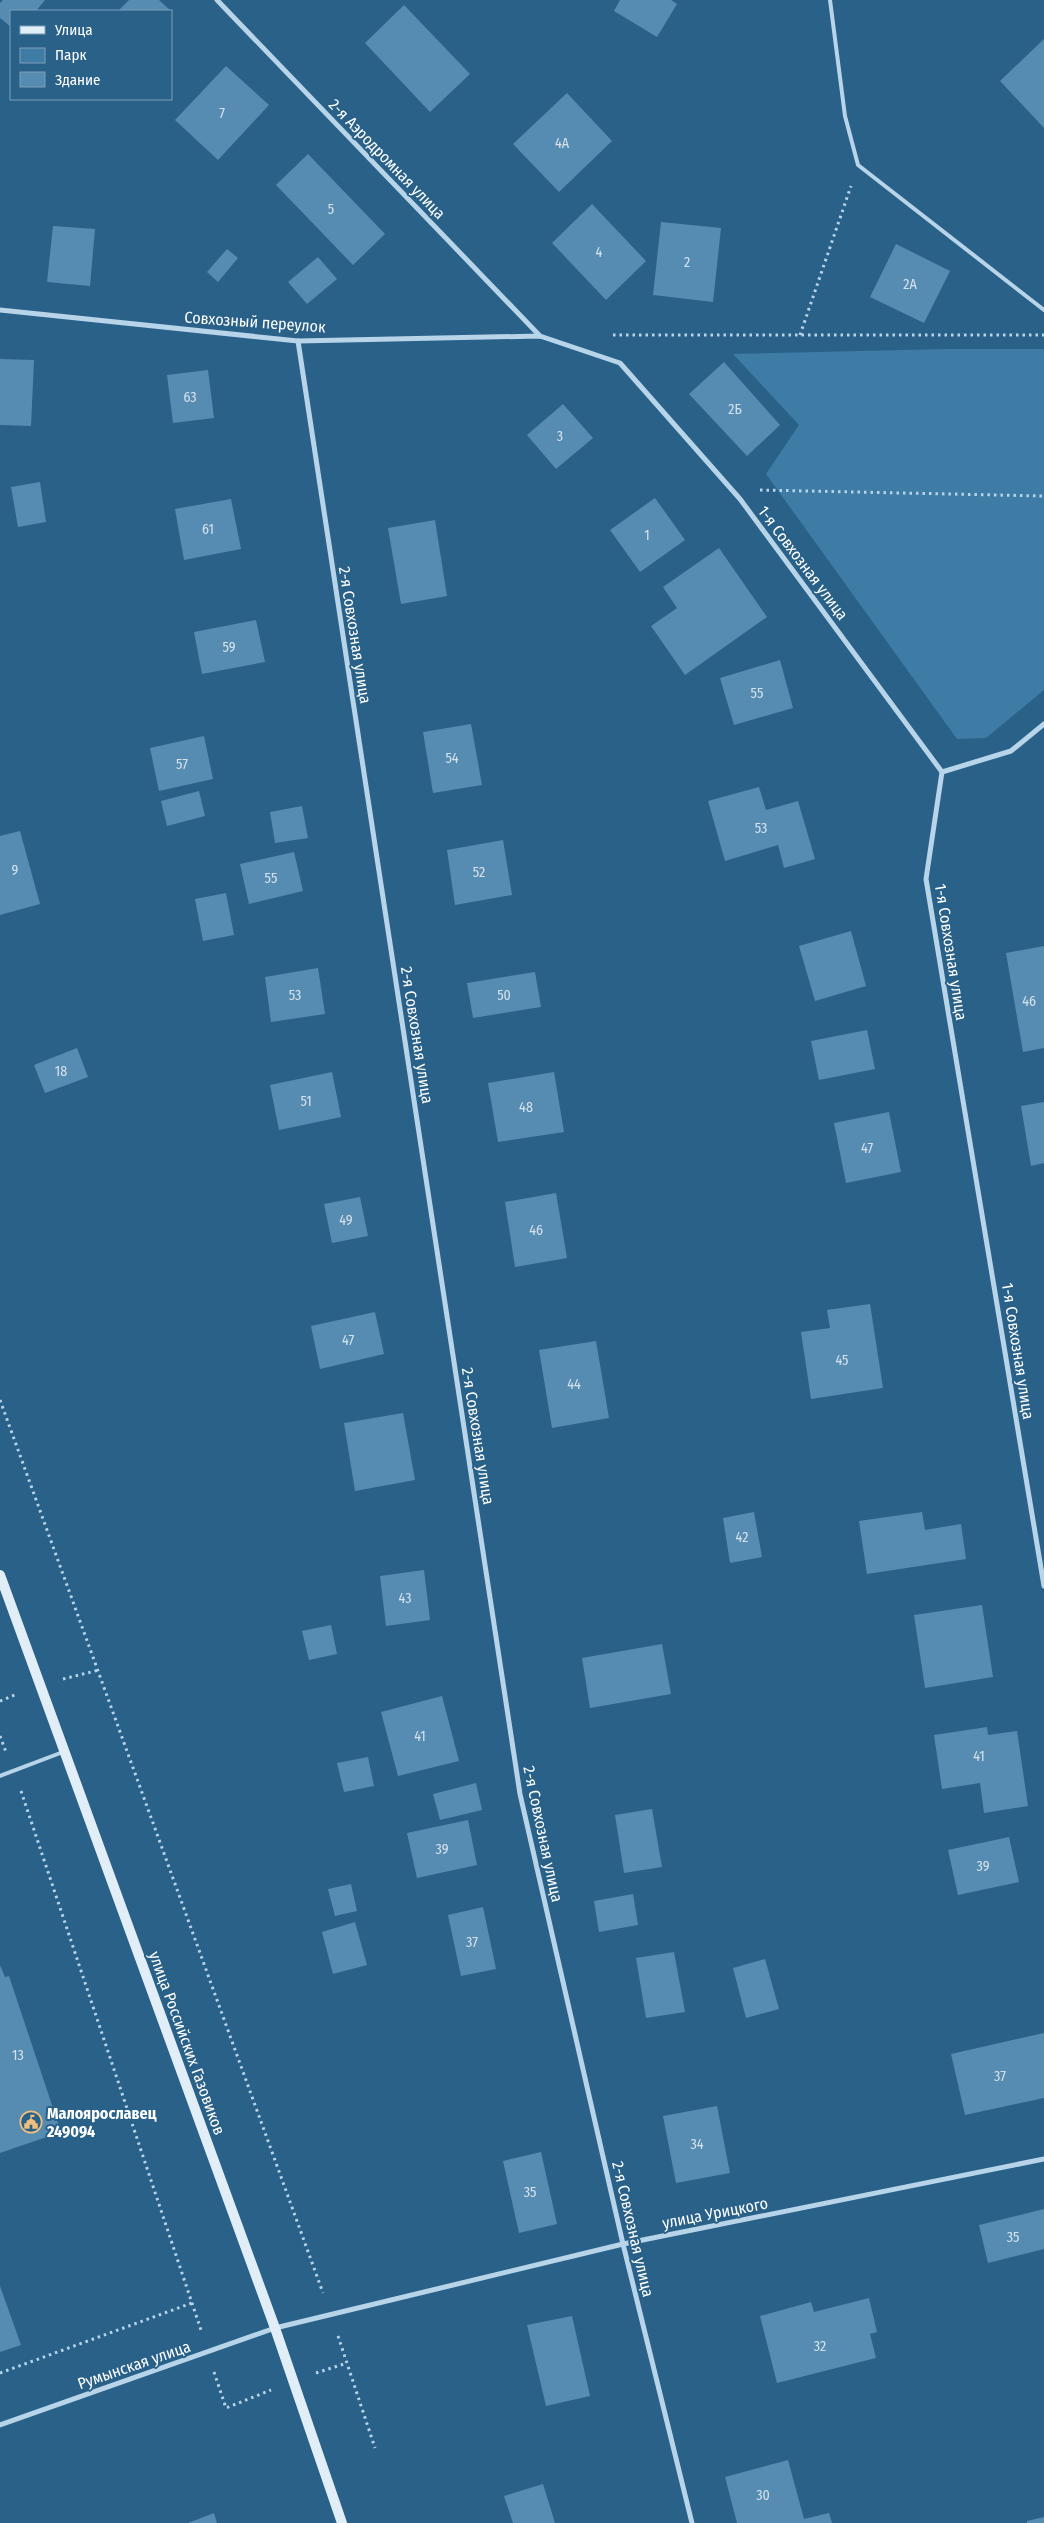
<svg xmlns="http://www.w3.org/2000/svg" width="1044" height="2523" viewBox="0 0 1044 2523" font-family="'Fira Sans Condensed',sans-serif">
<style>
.green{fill:#3e7ba5}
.building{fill:#568cb2}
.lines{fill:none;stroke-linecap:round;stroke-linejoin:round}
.path{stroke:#b7d4e9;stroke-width:3;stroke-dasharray:2.5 4;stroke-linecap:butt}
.lane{stroke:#b7d4e9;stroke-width:4}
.street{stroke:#b7d4e9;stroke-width:5}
.secondary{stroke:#e1eef8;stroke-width:10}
.labels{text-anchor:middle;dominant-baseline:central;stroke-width:4;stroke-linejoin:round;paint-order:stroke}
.number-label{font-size:14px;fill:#d5e2ec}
.street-label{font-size:16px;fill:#fff;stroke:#296189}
.poi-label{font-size:16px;font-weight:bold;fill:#fff;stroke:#296189;text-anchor:start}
</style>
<rect width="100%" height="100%" fill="#296189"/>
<path class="green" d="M947,349h97v341l-58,48 -29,1 -191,-265 33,-49 -66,-71z"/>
<g class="building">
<path d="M3,0h42l-9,11h-25v16l-11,-9v-15z"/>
<path d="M129,0h30l12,11h-53z"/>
<path d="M620,0h51l6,4 -20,33 -43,-26z"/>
<path d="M404,5l66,69 -40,38 -65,-69z"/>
<path d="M1044,39v89l-44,-47z"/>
<path d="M226,66l43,39 -51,55 -43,-40z"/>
<path d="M567,93l45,48 -53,51 -46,-48z"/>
<path d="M308,154l77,80 -32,31 -77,-80z"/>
<path d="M592,204l54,57 -40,39 -54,-57z"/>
<path d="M661,222l60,6 -8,74 -60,-7z"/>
<path d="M53,226l42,3 -5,57 -43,-4z"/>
<path d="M896,244l54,27 -26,52 -54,-26z"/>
<path d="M227,249l11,9 -20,24 -11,-10z"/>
<path d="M318,257l19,22 -30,25 -19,-22z"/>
<path d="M0,359l34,1 -3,66 -31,-1z"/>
<path d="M724,362l56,63 -33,31 -58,-62z"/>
<path d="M208,370l6,48 -41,5 -6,-48z"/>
<path d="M563,404l30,34 -37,31 -29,-34z"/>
<path d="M40,482l6,40 -28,5 -7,-40z"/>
<path d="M655,498l30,42 -45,32 -30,-42z"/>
<path d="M231,499l10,50 -57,11 -9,-51z"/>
<path d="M435,520l12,76 -46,8 -13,-76z"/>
<path d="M719,548l48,69 -82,58 -34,-49 26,-18 -14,-21z"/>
<path d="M256,620l9,42 -63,12 -8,-42z"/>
<path d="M780,660l13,48 -59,17 -14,-47z"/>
<path d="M471,724l11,61 -49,8 -10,-61z"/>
<path d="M204,736l9,43 -54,12 -9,-43z"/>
<path d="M759,787l7,23 32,-9 17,58 -31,9 -6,-23 -53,16 -17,-60z"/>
<path d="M199,791l6,25 -38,10 -6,-25z"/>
<path d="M302,806l6,32 -33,5 -5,-31z"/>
<path d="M20,831l20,73 -40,11v-79z"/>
<path d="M503,840l9,55 -57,10 -8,-55z"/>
<path d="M294,852l9,39 -54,13 -9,-40z"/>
<path d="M226,893l8,42 -31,6 -8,-42z"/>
<path d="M851,931l15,55 -51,15 -16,-55z"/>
<path d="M1044,946v102l-21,4 -17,-99z"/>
<path d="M318,968l7,46 -54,8 -6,-45z"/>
<path d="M535,972l6,35 -68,11 -6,-35z"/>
<path d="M867,1030l8,39 -56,11 -8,-39z"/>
<path d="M77,1048l11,29 -43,16 -11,-28z"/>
<path d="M332,1072l9,45 -62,13 -9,-45z"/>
<path d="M554,1072l10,60 -66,10 -10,-59z"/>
<path d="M1044,1102v61l-13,3 -10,-60z"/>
<path d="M889,1112l12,60 -55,11 -12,-60z"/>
<path d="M556,1193l11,65 -52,9 -10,-65z"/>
<path d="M360,1197l8,39 -36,7 -8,-39z"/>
<path d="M870,1304l13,84 -72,11 -10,-67 29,-4 -3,-18z"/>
<path d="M375,1312l9,42 -64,15 -9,-43z"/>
<path d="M596,1341l13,77 -57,10 -13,-78z"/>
<path d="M403,1413l12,67 -60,11 -11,-68z"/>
<path d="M754,1512l8,45 -32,6 -7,-45z"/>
<path d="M922,1512l3,18 36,-6 5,35 -99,15 -8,-53z"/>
<path d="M424,1570l6,50 -44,6 -6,-50z"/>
<path d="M982,1605l11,72 -68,11 -11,-73z"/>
<path d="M331,1625l6,29 -28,6 -7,-29z"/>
<path d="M662,1644l9,50 -81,14 -8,-50z"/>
<path d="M442,1696l17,65 -61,15 -17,-64z"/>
<path d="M987,1727l1,8 29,-4 11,75 -44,7 -4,-30 -38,6 -8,-54z"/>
<path d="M368,1757l6,29 -30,6 -7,-29z"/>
<path d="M476,1783l6,27 -42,10 -7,-26z"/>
<path d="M652,1809l10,58 -38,6 -9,-58z"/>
<path d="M468,1820l9,45 -60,13 -10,-45z"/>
<path d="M1009,1837l10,45 -61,13 -10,-45z"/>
<path d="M351,1884l6,27 -22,5 -7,-27z"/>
<path d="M633,1894l5,31 -39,7 -5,-31z"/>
<path d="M483,1907l13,62 -35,7 -13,-61z"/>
<path d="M355,1922l12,43 -34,9 -11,-42z"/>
<path d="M674,1952l11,60 -39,6 -10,-60z"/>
<path d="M765,1959l14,50 -33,9 -13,-50z"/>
<path d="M0,1965l5,12 4,-1 52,156 -61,21z"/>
<path d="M1044,2033v65l-79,17 -14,-61z"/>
<path d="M717,2106l13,67 -54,10 -13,-67z"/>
<path d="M541,2152l16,72 -38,9 -16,-72z"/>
<path d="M1044,2209v40l-56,14 -9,-38z"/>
<path d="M0,2286l21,59 -21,7z"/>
<path d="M869,2298l8,34 -7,2 6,24 -99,25 -17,-67 51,-14 3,10z"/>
<path d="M572,2316l18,80 -44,10 -19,-81z"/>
<path d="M788,2460l16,59 25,-6 3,10h-95l-12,-46z"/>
<path d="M543,2484l12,39h-42l-9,-27z"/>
<path d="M214,2513l3,10h-29z"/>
<path d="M1044,2517v6h-17v-2z"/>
</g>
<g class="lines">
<g class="path">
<path d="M613,335h431"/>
<path d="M800,335l51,-149"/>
<path d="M760,490l284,6"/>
<path d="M0,1400l323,893"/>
<path d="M63,1679l36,-9"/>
<path d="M0,1701l17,-7"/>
<path d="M0,1736l6,16"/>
<path d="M21,1791l180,539"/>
<path d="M338,2336l37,112"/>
<path d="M214,2372l12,36 45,-18"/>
<path d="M0,2373l192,-70"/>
<path d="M316,2373l31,-10"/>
</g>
<g class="lane">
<path d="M830,0l15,116 13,49 186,145"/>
<path d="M0,1776l63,-24"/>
</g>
<g class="street">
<path d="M217,0l323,336"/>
<path d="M0,310l298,31 242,-5 80,27 120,136 202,273 -16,107 118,707"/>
<path d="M298,341l222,1453 103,450 69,279"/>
<path d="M942,772l69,-21 33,-27"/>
<path d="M0,2425l275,-97 348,-84 421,-85"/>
</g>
<path class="secondary" d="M0,1575l275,753 67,195"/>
</g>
<defs>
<g id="civic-ring" transform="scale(1.125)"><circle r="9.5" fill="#296189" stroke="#f0bf7e" stroke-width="1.5"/><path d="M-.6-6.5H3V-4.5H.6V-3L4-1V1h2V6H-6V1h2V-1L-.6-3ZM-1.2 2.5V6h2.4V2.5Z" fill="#f0bf7e"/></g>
</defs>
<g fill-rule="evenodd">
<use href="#civic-ring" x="31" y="2122"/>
</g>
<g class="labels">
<g class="number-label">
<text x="222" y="113">7</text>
<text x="562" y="143">4А</text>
<text x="331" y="209">5</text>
<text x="599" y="252">4</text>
<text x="687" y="262">2</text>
<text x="910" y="284">2А</text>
<text x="190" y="397">63</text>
<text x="735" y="409">2Б</text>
<text x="560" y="436">3</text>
<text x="208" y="529">61</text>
<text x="647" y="535">1</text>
<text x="229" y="647">59</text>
<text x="757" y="693">55</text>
<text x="452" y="758">54</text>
<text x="182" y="764">57</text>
<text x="761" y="828">53</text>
<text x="15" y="870">9</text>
<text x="479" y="872">52</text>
<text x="271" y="878">55</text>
<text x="295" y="995">53</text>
<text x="504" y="995">50</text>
<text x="1029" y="1001">46</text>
<text x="61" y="1071">18</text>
<text x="306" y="1101">51</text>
<text x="526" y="1107">48</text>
<text x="867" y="1148">47</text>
<text x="346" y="1220">49</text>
<text x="536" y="1230">46</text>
<text x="348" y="1340">47</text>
<text x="842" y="1360">45</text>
<text x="574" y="1384">44</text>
<text x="742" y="1537">42</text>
<text x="405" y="1598">43</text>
<text x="420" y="1736">41</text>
<text x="979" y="1756">41</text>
<text x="442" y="1849">39</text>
<text x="983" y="1866">39</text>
<text x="472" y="1942">37</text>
<text x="18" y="2055">13</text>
<text x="1000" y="2076">37</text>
<text x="697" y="2144">34</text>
<text x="530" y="2192">35</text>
<text x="1013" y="2237">35</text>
<text x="820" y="2346">32</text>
<text x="763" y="2495">30</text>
</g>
<g class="street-label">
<text transform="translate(387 159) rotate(46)">2-я Аэродромная улица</text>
<text transform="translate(255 322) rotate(4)">Совхозный переулок</text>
<text transform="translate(803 563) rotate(53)">1-я Совхозная улица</text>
<text transform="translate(355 635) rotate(81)">2-я Совхозная улица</text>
<text transform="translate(951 952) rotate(81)">1-я Совхозная улица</text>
<text transform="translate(417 1035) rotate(81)">2-я Совхозная улица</text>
<text transform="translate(1018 1351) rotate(81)">1-я Совхозная улица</text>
<text transform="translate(478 1436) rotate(81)">2-я Совхозная улица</text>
<text transform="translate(543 1834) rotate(78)">2-я Совхозная улица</text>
<text transform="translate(187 2043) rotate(70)">улица Российских Газовиков</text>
<text transform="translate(715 2213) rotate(-11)">улица Урицкого</text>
<text transform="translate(633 2229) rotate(77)">2-я Совхозная улица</text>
<text transform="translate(134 2365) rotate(-19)">Румынская улица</text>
</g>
<g class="poi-label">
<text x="47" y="2113">Малоярославец<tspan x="47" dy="18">249094</tspan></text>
</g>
</g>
<rect x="10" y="10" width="162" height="90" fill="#296189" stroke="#7fa0b8"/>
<rect x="20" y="26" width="25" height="8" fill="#e1eef8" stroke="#7fa0b8"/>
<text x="55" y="35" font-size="15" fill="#ffffff">Улица</text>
<rect x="20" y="48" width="25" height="15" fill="#3e7ba5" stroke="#7fa0b8"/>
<text x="55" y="60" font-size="15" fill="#ffffff">Парк</text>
<rect x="20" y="72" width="25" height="15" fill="#568cb2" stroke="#7fa0b8"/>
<text x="55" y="85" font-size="15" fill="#ffffff">Здание</text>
</svg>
